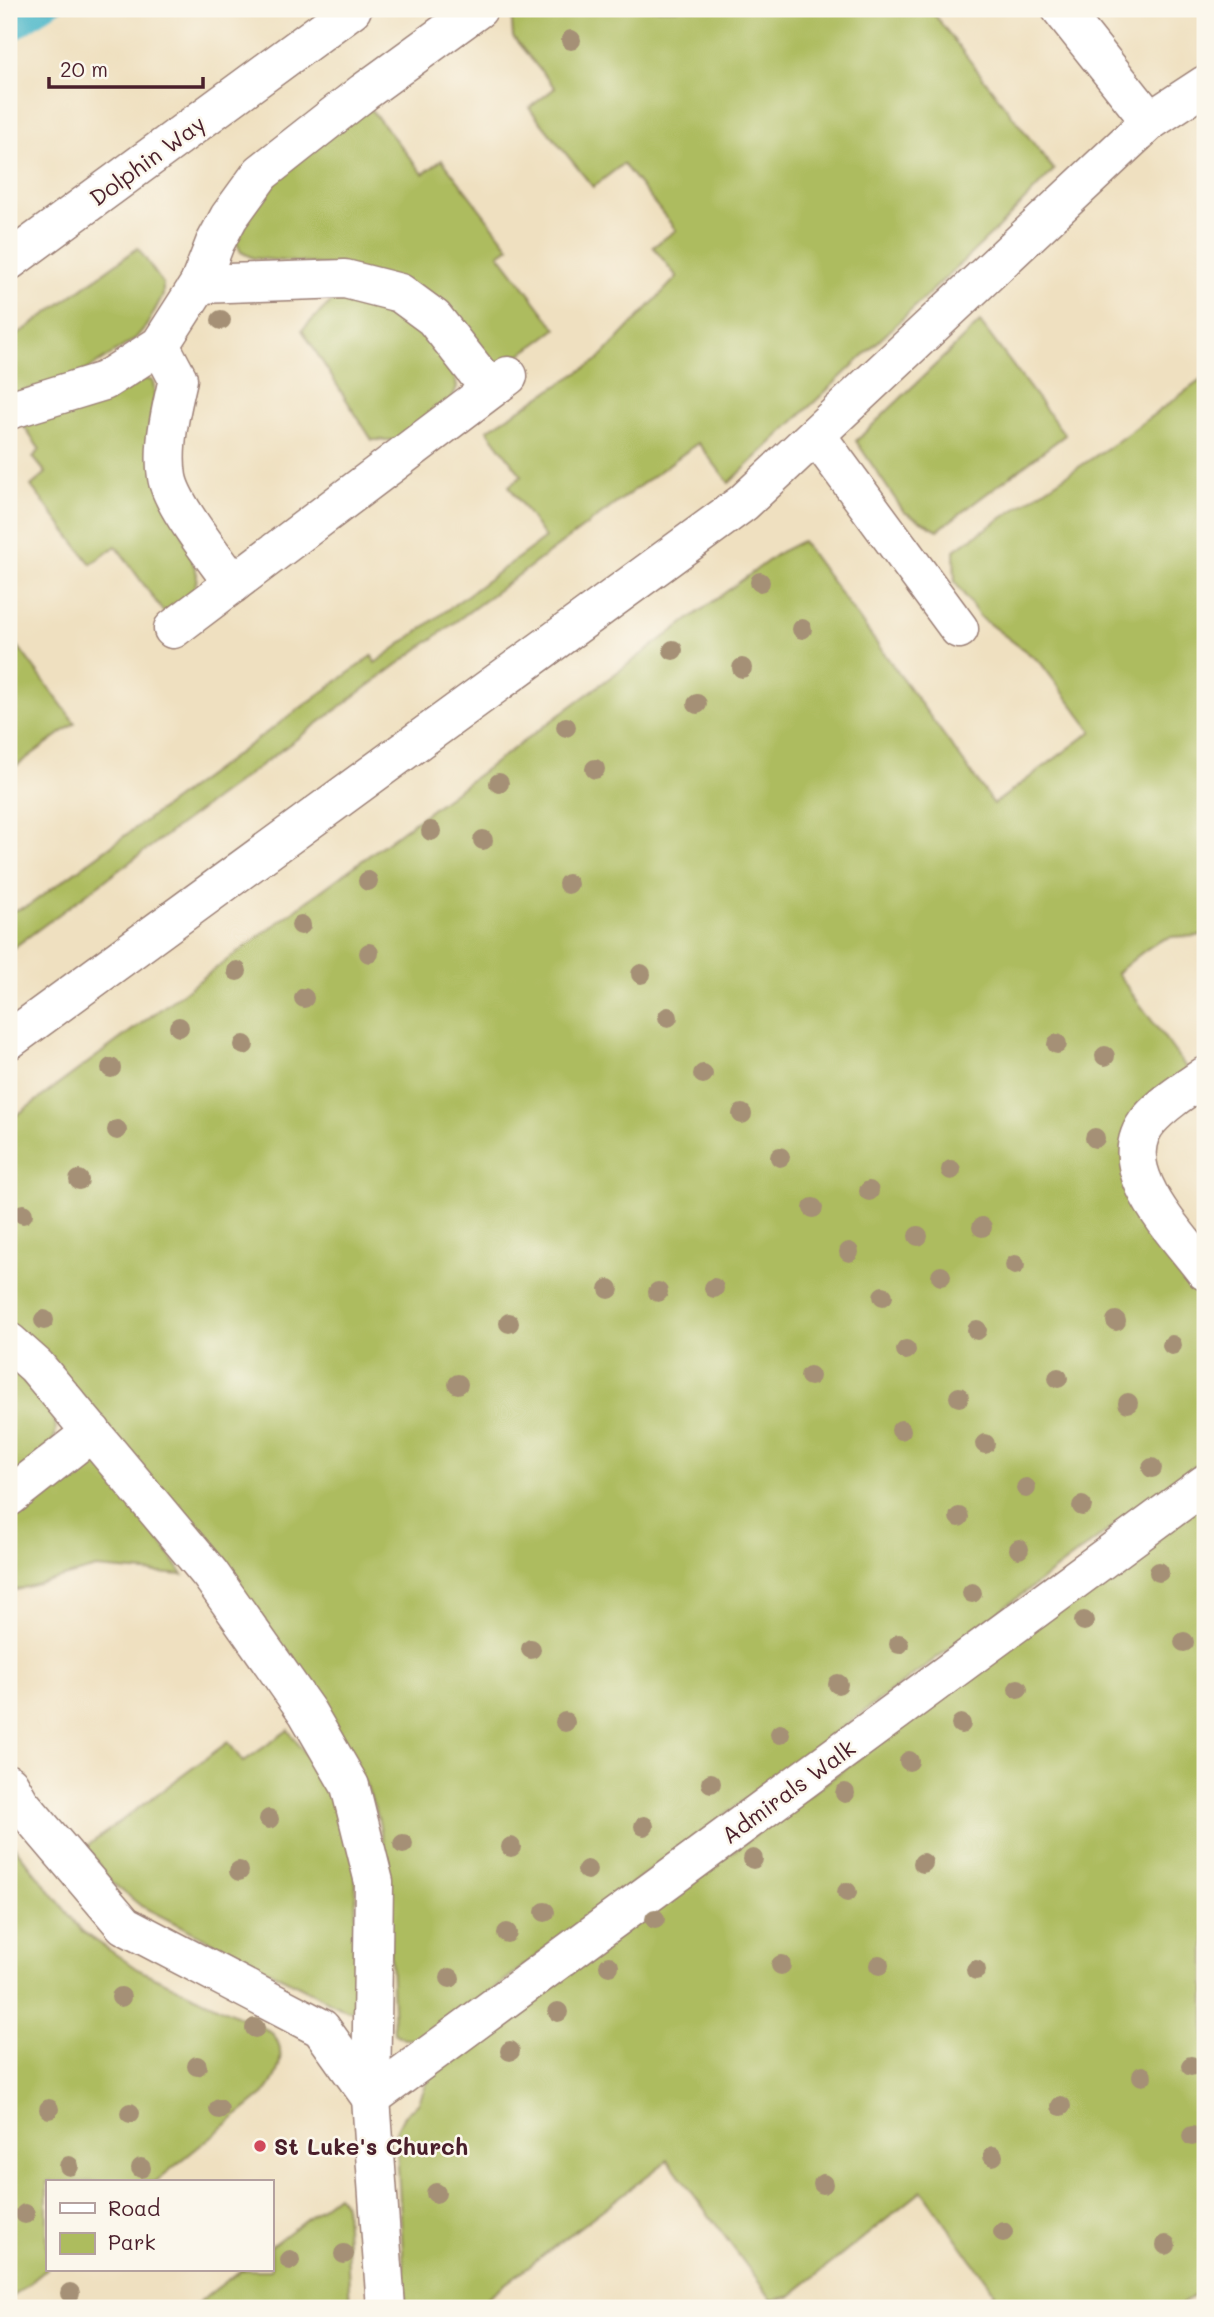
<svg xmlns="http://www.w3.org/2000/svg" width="1214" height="2317" viewBox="0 0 1214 2317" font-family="Mali,sans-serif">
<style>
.green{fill:#adbc5e;stroke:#7c6e44;stroke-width:2}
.water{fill:#4cb7c9;stroke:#4b6b7a;stroke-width:2}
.pier{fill:#efe0c0}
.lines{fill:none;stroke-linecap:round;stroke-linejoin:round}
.minor-casing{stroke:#9c8076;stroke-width:41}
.minor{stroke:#fff;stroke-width:38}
.tree{fill:#a59076}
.poi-dot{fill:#d1495b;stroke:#fbf7ec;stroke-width:2.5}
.labels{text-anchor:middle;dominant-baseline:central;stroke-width:5;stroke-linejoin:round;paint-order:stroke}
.street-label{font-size:23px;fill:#4a1f2b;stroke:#fbf7ec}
.poi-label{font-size:23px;font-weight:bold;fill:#4a1f2b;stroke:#fbf7ec;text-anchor:start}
</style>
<rect width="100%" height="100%" fill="#fbf7ec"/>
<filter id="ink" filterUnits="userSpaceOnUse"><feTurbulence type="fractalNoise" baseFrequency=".0143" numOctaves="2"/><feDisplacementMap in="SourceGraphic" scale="14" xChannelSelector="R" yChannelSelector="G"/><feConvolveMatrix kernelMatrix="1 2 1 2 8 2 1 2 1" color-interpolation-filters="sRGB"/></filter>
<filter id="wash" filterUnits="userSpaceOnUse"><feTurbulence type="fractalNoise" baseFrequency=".00686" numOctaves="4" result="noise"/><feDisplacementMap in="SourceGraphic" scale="28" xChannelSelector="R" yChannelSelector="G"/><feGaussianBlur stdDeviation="1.57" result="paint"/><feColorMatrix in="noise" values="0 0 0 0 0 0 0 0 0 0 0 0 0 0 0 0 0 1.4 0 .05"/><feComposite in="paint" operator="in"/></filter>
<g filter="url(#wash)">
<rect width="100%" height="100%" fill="#efe0c0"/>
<g class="green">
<path d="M511,9h419l124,161 -58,60 -267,253 -31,-40 -689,508v-39l19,-6 344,-250 3,7 170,-125 -36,-52 13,-10 -35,-46 111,-70 79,-83 -24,-30 23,-17 -53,-66 -30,23 -64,-79 26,-20 -42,-51z"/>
<path d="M368,106l55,68 19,-14 67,87 -10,7 57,75c-20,14 -42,36 -68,33l-162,-97 -73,-7 -12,-6 -5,-11 24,-49z"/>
<path d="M138,248l25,36v11l-16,30 -12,14 -59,38 -67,18v-54z"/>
<path d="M340,293l30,4 40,23 30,35 14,20 3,12 -5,12 -52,41h-28l-70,-110z"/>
<path d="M980,322l85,113 -127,95 -34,-18 -48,-71z"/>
<path d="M1205,377v557c-11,5 -25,0 -38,4 -19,7 -35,23 -50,35l71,97 -58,118 75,112v159l-590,437 -186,143h-25l-10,-6 -3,-75 -8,-116 -5,-25 -12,-32 -357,-459v-205l771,-569 22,-11 192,263 98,-73 -52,-69 -60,-45 -25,-35 -1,-32 161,-107z"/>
<path d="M142,378l11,3 2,14 -7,40 49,139c-1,24 -12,29 -30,43l-51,-71 -25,18 -60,-78 15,-13 -13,-16 7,-7 -20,-29z"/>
<path d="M9,634l66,89 -66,48z"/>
<path d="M9,1367c16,16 62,50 42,76 -11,14 -29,25 -42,37z"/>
<path d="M92,1464l18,6 16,18 57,87 -87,-7 -87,24v-71l68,-52z"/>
<path d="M1205,1502v786l-29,20h-199l18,-15 -73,-102 -133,106 -17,3 -104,-140 -184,140 6,8h-84l-10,-177 7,-14 16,-15 7,-17 9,-13z"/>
<path d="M288,1730l26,36 23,40 19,60 -1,143 -7,2 -207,-105 -31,-25 -23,-35 141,-104 15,20z"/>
<path d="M9,1840l73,91 55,38 133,62c19,19 9,44 -6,63l-109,88h-108v87l-38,31z"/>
<path d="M337,2195l8,11 5,102h-159l50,-38h30v-24z"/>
</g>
<path class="water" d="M9,9h113l-113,71z"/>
<path class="pier" d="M63,9h62l-116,75v-38z"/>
</g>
<g filter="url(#ink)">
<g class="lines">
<g class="minor-casing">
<g id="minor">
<path d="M1061,9l89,112"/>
<path d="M9,261l343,-252"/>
<path d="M199,284l146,-5 55,14 34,25 56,71"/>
<path d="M160,345l18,34c-7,30 -16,68 -11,98 4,27 49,82 66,107"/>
<path d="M9,410l95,-29 56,-36 39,-61 16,-41 14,-26 32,-44 103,-81 114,-83"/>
<path d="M816,435l143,194"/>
<path d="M173,629l335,-253"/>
<path d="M9,1040l734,-537 407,-382 55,-36"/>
<path d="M1205,1076c-19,13 -41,27 -56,44 -40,48 28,113 56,151"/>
<path d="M9,1342l27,24 174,208 97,138 43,74 24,96 -3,216 15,210"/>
<path d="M9,1497l83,-65"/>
<path d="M9,1784l11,19 104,122 197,103 50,70"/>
<path d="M371,2098l834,-614"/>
</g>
</g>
<use href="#minor" class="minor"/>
</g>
<g class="tree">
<circle cx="571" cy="40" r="10"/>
<circle cx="221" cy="320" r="10"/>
<circle cx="760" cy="582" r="10"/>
<circle cx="802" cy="629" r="10"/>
<circle cx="673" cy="650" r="10"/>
<circle cx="742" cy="668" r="10"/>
<circle cx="697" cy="704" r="10"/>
<circle cx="566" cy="727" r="10"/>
<circle cx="595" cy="769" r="10"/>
<circle cx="499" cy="783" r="10"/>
<circle cx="431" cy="831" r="10"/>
<circle cx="483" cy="840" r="10"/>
<circle cx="368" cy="881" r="10"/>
<circle cx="568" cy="884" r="10"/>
<circle cx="301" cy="925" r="10"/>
<circle cx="369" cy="953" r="10"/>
<circle cx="237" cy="971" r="10"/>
<circle cx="641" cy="974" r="10"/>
<circle cx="304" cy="998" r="10"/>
<circle cx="668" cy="1017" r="10"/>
<circle cx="179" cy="1027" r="10"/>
<circle cx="1057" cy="1044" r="10"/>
<circle cx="244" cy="1045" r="10"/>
<circle cx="1105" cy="1056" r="10"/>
<circle cx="111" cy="1068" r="10"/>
<circle cx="703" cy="1074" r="10"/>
<circle cx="742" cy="1114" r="10"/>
<circle cx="117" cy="1130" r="10"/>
<circle cx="1095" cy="1138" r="10"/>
<circle cx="780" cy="1157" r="10"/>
<circle cx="951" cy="1170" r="10"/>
<circle cx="79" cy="1180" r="10"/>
<circle cx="869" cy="1191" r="10"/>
<circle cx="813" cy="1208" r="10"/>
<circle cx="23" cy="1214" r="10"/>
<circle cx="982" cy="1227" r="10"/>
<circle cx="918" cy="1236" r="10"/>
<circle cx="849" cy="1252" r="10"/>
<circle cx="1015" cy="1265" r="10"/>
<circle cx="941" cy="1276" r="10"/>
<circle cx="714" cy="1288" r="10"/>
<circle cx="609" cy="1289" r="10"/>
<circle cx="658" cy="1292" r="10"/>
<circle cx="883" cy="1296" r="10"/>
<circle cx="44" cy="1320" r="10"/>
<circle cx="1116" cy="1321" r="10"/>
<circle cx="509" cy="1323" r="10"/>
<circle cx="977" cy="1330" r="10"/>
<circle cx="1172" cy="1345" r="10"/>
<circle cx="906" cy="1350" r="10"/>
<circle cx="810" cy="1376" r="10"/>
<circle cx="1058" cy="1378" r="10"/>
<circle cx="458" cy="1384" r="10"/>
<circle cx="959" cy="1397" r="10"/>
<circle cx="1128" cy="1403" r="10"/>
<circle cx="901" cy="1430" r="10"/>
<circle cx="985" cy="1444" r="10"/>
<circle cx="1152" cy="1468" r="10"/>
<circle cx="1026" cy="1488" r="10"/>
<circle cx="1082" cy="1506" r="10"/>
<circle cx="959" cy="1517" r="10"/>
<circle cx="1019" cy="1549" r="10"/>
<circle cx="1159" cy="1572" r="10"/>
<circle cx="972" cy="1593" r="10"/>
<circle cx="1084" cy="1621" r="10"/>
<circle cx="1184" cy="1642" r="10"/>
<circle cx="899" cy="1644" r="10"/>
<circle cx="531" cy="1649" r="10"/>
<circle cx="838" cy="1684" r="10"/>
<circle cx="1018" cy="1689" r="10"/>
<circle cx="565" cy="1722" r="10"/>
<circle cx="961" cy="1724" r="10"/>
<circle cx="780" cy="1734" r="10"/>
<circle cx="909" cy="1761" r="10"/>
<circle cx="711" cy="1783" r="10"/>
<circle cx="845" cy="1793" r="10"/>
<circle cx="269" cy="1819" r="10"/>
<circle cx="644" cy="1826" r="10"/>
<circle cx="403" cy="1844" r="10"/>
<circle cx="511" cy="1847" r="10"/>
<circle cx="753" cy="1859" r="10"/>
<circle cx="923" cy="1863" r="10"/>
<circle cx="587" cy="1870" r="10"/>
<circle cx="239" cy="1871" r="10"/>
<circle cx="847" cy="1892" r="10"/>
<circle cx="545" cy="1912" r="10"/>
<circle cx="655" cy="1919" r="10"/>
<circle cx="507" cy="1933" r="10"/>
<circle cx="781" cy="1965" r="10"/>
<circle cx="879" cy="1965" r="10"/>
<circle cx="609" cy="1966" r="10"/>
<circle cx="976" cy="1970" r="10"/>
<circle cx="450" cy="1978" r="10"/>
<circle cx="121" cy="1997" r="10"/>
<circle cx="558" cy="2012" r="10"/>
<circle cx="255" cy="2028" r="10"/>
<circle cx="510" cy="2051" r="10"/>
<circle cx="197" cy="2066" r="10"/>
<circle cx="1191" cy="2066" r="10"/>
<circle cx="1142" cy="2076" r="10"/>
<circle cx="1061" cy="2106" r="10"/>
<circle cx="49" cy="2109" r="10"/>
<circle cx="219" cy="2109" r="10"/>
<circle cx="130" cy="2113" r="10"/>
<circle cx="1192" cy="2136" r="10"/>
<circle cx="993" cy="2156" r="10"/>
<circle cx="69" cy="2166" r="10"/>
<circle cx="141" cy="2168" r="10"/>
<circle cx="823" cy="2184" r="10"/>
<circle cx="436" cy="2193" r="10"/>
<circle cx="25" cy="2214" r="10"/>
<circle cx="1003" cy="2232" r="10"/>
<circle cx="1166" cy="2245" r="10"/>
<circle cx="344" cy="2254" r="10"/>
<circle cx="290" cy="2260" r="10"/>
<circle cx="70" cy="2293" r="10"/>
</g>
</g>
<circle class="poi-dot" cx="260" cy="2146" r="7"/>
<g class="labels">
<g class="street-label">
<text transform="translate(147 160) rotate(-36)">Dolphin Way</text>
<text transform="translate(788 1791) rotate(-36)">Admirals Walk</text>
</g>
<g class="poi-label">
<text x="274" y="2146">St Luke's Church</text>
</g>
</g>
<rect width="1214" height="2317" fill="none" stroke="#fbf7ec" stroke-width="35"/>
<rect x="46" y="2180" width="228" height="91" fill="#fbf7ec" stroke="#b4a19f" stroke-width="2"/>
<rect x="60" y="2203" width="35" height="10" fill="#ffffff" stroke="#b4a19f" stroke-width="2"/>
<text x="108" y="2216" font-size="21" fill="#4a1f2b">Road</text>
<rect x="60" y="2233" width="35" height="21" fill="#adbc5e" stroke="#b4a19f" stroke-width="2"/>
<text x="108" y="2250" font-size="21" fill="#4a1f2b">Park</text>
<path d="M49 77v10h154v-10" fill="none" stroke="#4a1f2b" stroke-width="3.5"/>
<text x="60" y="77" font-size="21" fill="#4a1f2b" stroke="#fbf7ec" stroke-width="5" paint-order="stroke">20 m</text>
</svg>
